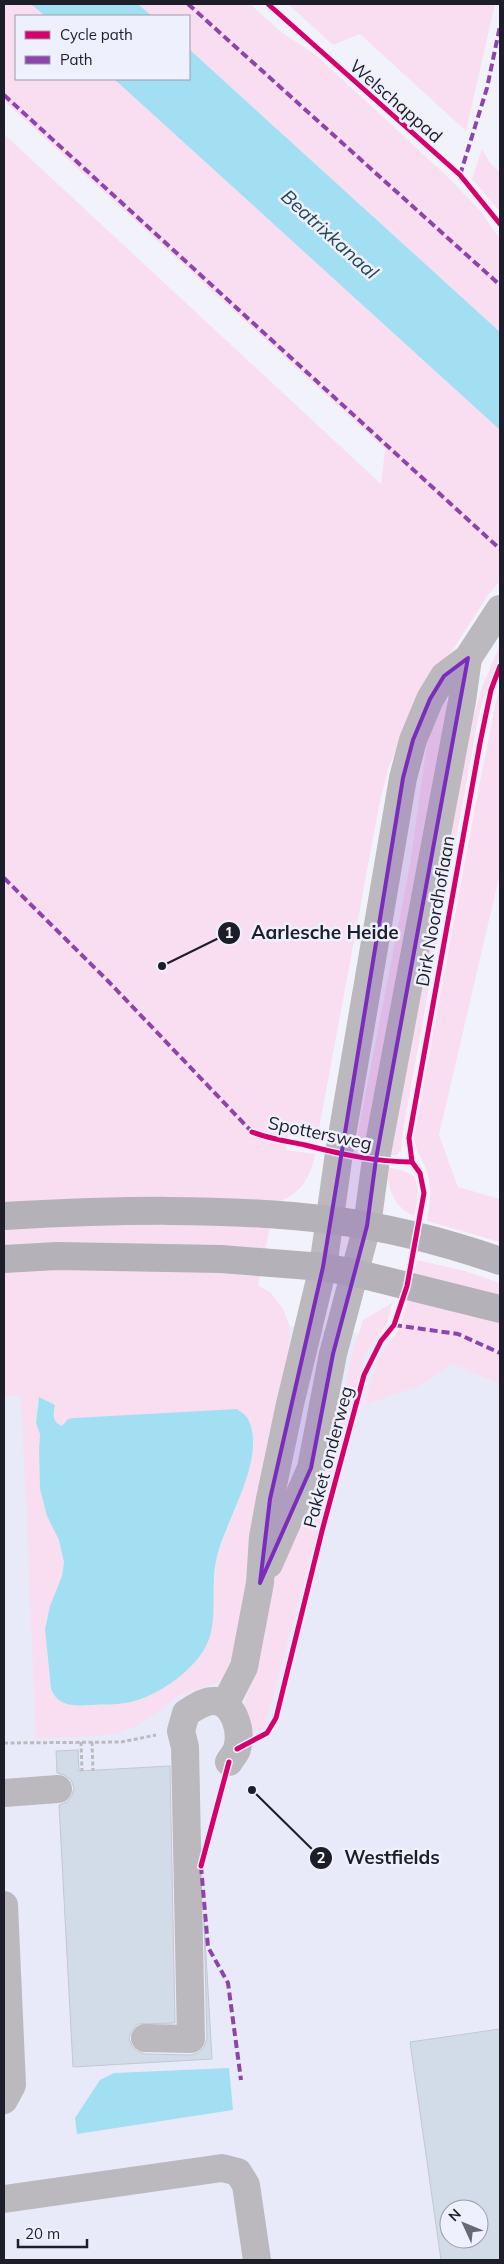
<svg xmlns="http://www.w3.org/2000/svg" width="504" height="2264" viewBox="0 0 504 2264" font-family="Mulish,sans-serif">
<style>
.built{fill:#e8eafa;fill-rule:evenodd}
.green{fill:#f9def1;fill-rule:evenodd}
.water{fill:#a3dff2}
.building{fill:#d2dbe8;stroke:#c3c8d0;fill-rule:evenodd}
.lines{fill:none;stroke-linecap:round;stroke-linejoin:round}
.path{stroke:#bbbabe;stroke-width:3;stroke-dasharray:4 2.5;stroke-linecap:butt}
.minor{stroke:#bbb9be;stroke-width:28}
.major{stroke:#b4b2b8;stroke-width:28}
.quiet{stroke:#8e44ad;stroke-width:4;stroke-dasharray:8 4;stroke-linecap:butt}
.cycleway-casing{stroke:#eff0fd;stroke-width:8}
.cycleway{stroke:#d6006c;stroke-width:5}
.marked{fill:#7b2cbf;fill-opacity:0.2;stroke:#7b2cbf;stroke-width:4;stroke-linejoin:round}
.labels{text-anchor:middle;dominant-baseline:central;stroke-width:5;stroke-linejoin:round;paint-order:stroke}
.street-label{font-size:18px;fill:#1d1e29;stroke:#eff0fd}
.water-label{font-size:19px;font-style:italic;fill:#234a55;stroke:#eff0fd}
.leader{fill:none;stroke:#1d1e29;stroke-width:2}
.callout-dot{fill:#1d1e29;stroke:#eff0fd;stroke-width:2}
.mark-label{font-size:15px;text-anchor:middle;font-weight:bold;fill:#fff}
.callout-label{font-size:19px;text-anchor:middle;font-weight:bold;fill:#1d1e29;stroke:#eff0fd;stroke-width:5;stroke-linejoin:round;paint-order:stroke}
</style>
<rect width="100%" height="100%" fill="#f2f3fa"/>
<path class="built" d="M247,1321l169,19 84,31v889h-496v-924zM449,2209h30v30h-30z"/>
<g class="green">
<path d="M4,4h27l14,12h-29v63h98l386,351v151l-12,14 -78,121 -22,53 -9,37 -62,334 -29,-5 -2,15 29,4c-4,24 -16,42 -40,49l-17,82 13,8 12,16 7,18 -1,13 -5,61 -49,259 -13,21 -43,14 -25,20 -18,11 -21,8 -28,3 -51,1 -15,-342h-17v-1262l377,350 4,-35 -381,-348zM38,1400l15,14 4,10 5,2 3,-3 183,48 -11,35 -21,53 -3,66 -6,19 -39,42 -40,17 -49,3 -12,-1 -14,-9 -3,-7 -4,-50v-20l16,-43 2,-14 -5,-22 -12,-24 -7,-27 -1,-40 1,-15 -4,-11z"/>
<path d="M138,4h112l31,28 35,23 134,124 32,34 18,26v93l-311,-283v-33h-37z"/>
<path d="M288,4h207l-29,127 -106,-97 -27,11z"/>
<path d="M482,149l8,14 10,9v39l-28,-32z"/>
<path d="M500,645v10l-16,42 -6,22 -75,411 -2,20 -4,5h-8l82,-430 11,-38z"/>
<path d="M500,688v185l-61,262 19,52 42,12v43l-73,-21c3,-19 6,-36 -2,-55 -5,-10 -10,-18 -11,-29l61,-330 20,-101z"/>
<path d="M444,700l7,3 -86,447 -10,-2 55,-283 17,-122z"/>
<path d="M387,1167l17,4 10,5c7,13 3,27 0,40 -20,-8 -27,-29 -27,-49z"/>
<path d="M417,1260l48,11 35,12v18l-87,-23z"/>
<path d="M408,1300l92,15v69l-48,-20 -33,22 -55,19 14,-45 22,-33z"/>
<path d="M392,1303l-5,21 -22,30 -101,375 -11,3 -9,-22 35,-148 55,-112 17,-93 12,-37z"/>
</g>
<g class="water">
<path d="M31,4h107l14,12h-107z"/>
<path d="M189,49l311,283v98l-386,-351h75z"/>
<path d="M39,1397l16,8c-2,9 -3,17 7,21l6,-7 6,-1 163,-9c4,3 9,6 11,10 20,40 -25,104 -32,142 -7,32 6,68 -17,96 -16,21 -46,41 -73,46 -11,2 -23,1 -34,2 -17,1 -34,2 -41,-16l-6,-60 5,-23 12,-30 2,-14 -5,-22 -12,-24 -7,-27 -1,-40 1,-15 -4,-11z"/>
<path d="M229,2068l4,42 -156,24 -2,-16 25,-38 14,-7z"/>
</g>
<g class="building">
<path d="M78,1750l1,21 91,-5 5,257 -37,1 -6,6 -3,8 3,8 5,5 8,3 46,1 7,-2 6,-6 3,-8 -3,-118 8,138 -139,8 -14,-262 8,-3 5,-7 2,-7 -3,-8 -7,-5 -7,-2 -1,-22z"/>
<path d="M500,2029v231h-59l-31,-218zM449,2209h30v30h-30z"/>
</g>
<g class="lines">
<g class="path">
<path d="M81,1742l1,29"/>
<path d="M92,1742l1,29"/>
<path d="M4,1743l117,-1 35,-7"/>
</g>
<g class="minor">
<path d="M269,1564l42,-96 22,-114 34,-128 9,-67 86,-458 6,-43"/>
<path d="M225,1704l19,-37 16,-84 3,-46 7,-38 20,-95 33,-137 16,-114 64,-375 10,-38 17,-41 14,-23 24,-18 32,-49"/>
<path d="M4,1793l54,-4"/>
<path d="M4,1905l8,180 -8,15"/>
<path d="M145,2038l46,1 -6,-292 -4,-16 5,-18c8,-5 19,-13 29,-12 20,2 27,31 22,48 -1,4 -6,9 -8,13"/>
<path d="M4,2199l218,-31 16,4 8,13 11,75"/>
</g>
<g class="major">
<path d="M4,1216c108,-6 219,-9 326,4 58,7 115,22 170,41"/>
<path d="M4,1259l53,-3 164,3 102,8 32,6 145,36"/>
</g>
<g class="quiet">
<path d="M188,4l312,281"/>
<path d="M4,95l496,454"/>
<path d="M460,175l27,-87 13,-62"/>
<path d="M4,878l104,103 144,151"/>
<path d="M394,1325l64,9 42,19"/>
<path d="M201,1866l7,81 20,36 13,97"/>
</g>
<g class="cycleway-casing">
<g id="cycleway">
<path d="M268,4l192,171 40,49"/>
<path d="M252,1132c18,7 34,9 53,13 35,9 71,17 107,17"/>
<path d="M237,1749l30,-16 9,-15 46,-187 42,-156 17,-34 13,-16 13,-39 17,-93 -4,-20 -8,-11 -3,-24 71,-395 11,-53 9,-24"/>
<path d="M201,1866l28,-104"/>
</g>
</g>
<use href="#cycleway" class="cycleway"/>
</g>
<path class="marked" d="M468,658l-92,501 -9,67 -34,128 -22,114 -51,115 10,-84 53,-232 80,-489 10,-38 17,-41 14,-23z"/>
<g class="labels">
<g class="street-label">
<text transform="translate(396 101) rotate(41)">Welschappad</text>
<text transform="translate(435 911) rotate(-80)">Dirk Noordhoflaan</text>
<text transform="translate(320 1133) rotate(12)">Spottersweg</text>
<text transform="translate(328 1457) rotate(-75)">Pakket onderweg</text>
</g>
<g class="water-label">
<text transform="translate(330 234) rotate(42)">Beatrixkanaal</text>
</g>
</g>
<path class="leader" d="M162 966L229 933M252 1790L321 1858"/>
<g class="callout-dot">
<circle cx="162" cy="966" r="5"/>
<circle cx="252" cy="1790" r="5"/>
<circle cx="229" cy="933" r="12"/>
<circle cx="321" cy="1858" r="12"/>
</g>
<g class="mark-label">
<text x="229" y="938">1</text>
<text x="321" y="1863">2</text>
</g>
<g class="callout-label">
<text x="325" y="939">Aarlesche Heide</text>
<text x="392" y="1864">Westfields</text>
</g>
<rect width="504" height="2264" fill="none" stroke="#1d1e29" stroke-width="10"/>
<rect x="15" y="15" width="175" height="65" fill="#eff0fd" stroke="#9b9ca8"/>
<rect x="25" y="31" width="25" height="8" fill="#d6006c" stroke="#9b9ca8"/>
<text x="60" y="40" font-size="15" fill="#1d1e29">Cycle path</text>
<rect x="25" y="56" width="25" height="8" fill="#8e44ad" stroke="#9b9ca8"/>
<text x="60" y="65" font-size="15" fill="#1d1e29">Path</text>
<g transform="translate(464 2224) rotate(314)"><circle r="24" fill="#eff0fd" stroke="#9b9ca8"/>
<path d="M0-4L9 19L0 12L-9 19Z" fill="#686972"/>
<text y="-8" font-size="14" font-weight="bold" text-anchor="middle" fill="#1d1e29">N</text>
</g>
<path d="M18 2239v8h69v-8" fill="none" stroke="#1d1e29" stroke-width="2.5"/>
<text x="25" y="2239" font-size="15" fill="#1d1e29" stroke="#eff0fd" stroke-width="4" paint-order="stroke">20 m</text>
</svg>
